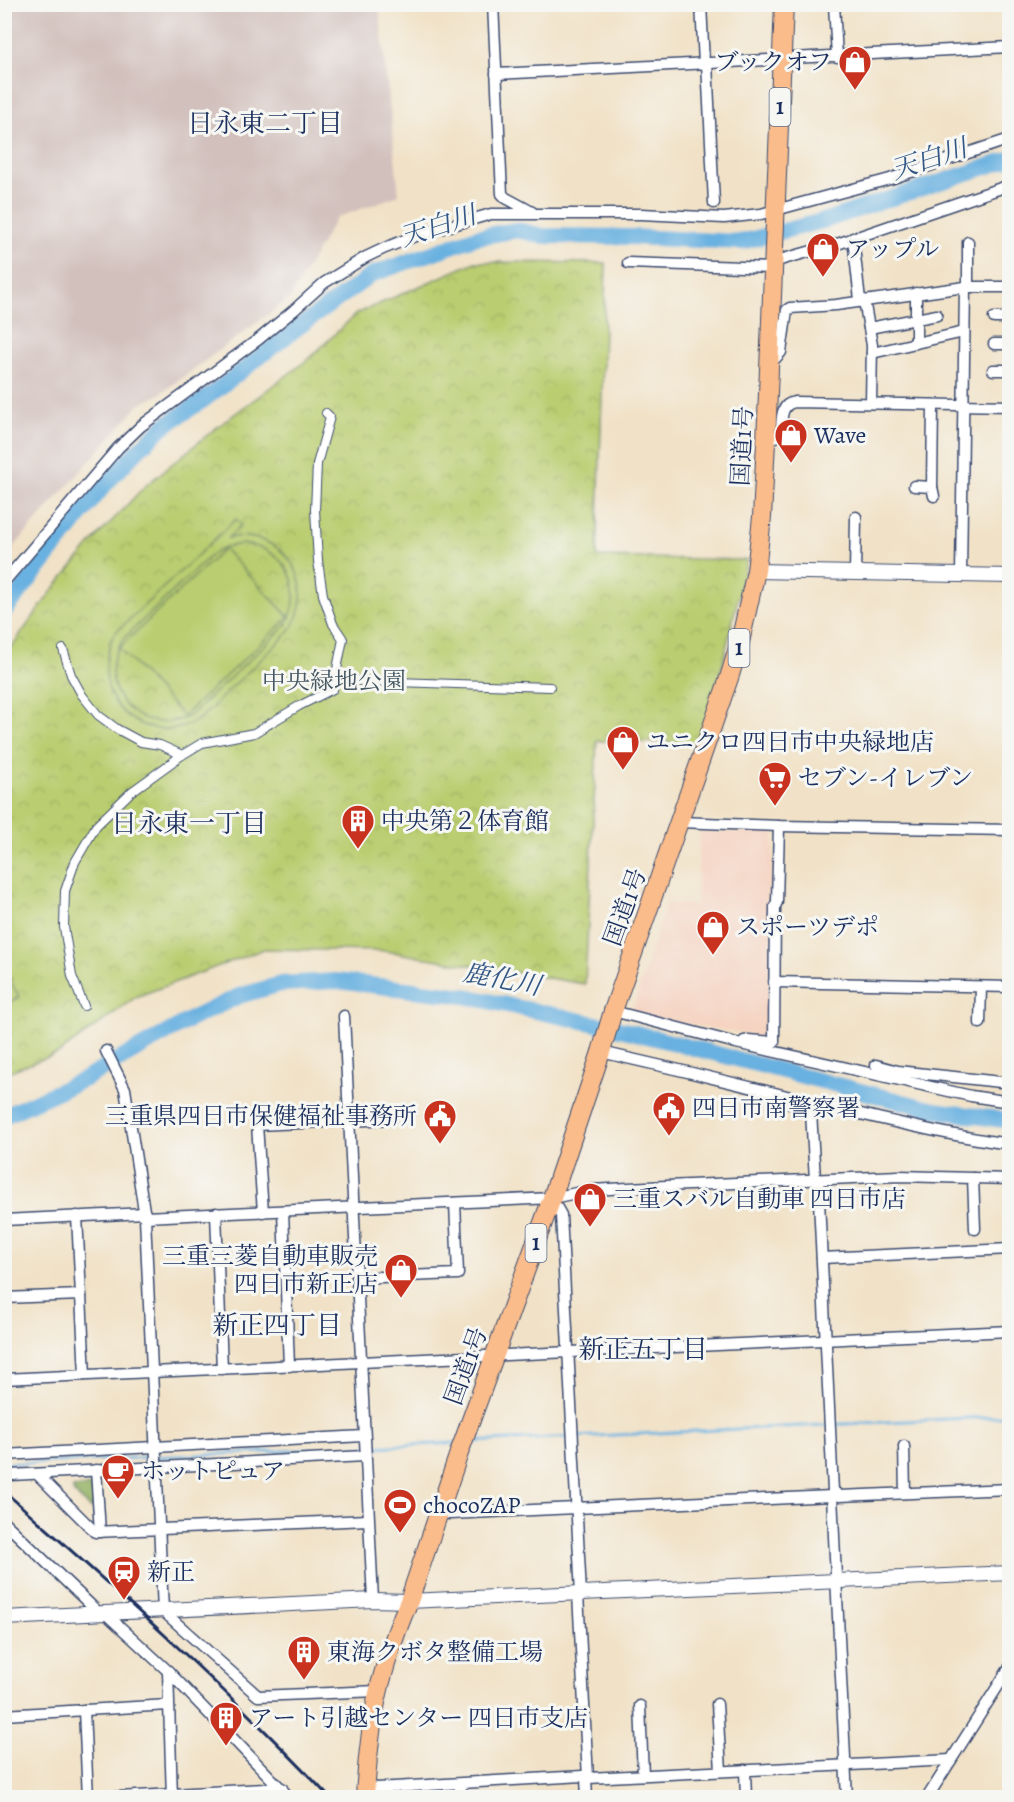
<svg xmlns="http://www.w3.org/2000/svg" width="1014" height="1802" viewBox="0 0 1014 1802" font-family="Alegreya,'Noto Serif JP',serif">
<style>
.built{fill:#f5d3c1}
.industrial{fill:#d1c0bc}
.forest{fill:url(#forest-crowns);stroke:#577060;stroke-width:1.5}
.park{fill:url(#park-crowns);stroke:#6a7e67;stroke-width:1.5}
.pitch{fill:#bacd70;stroke:#6a7e67;stroke-width:1.5;fill-rule:evenodd}
.lines{fill:none;stroke-linecap:round;stroke-linejoin:round}
.stream{stroke:#69b1e0;stroke-width:3}
.river{stroke:#69b1e0;stroke-width:16}
.pedestrian-casing{stroke:#3b4a6e;stroke-width:10}
.minor-casing{stroke:#3b4a6e;stroke-width:13}
.tertiary-casing{stroke:#3b4a6e;stroke-width:16}
.trunk-casing{stroke:#3b4a6e;stroke-width:20}
.pedestrian{stroke:#fff;stroke-width:8}
.minor{stroke:#fff;stroke-width:10}
.tertiary{stroke:#fff;stroke-width:14}
.trunk{stroke:#fabc8b;stroke-width:18}
.rail{stroke:#1b2f5e;stroke-width:3}
.labels{text-anchor:middle;dominant-baseline:central;stroke-width:6;stroke-linejoin:round;paint-order:stroke}
.shield{fill:#f6f6f2;stroke:#5d6b8a;stroke-width:1.5}
.shield-label{font-size:22px;font-weight:bold;fill:#1b2f5e}
.poi-label{font-size:24px;fill:#1b2f5e;stroke:#f6f6f2;text-anchor:start}
.street-label{font-size:24px;fill:#1b2f5e;stroke:#f6f6f2}
.park-label{font-size:24px;fill:#435662;stroke:#f6f6f2}
.neighbourhood-label{font-size:26px;fill:#1b2f5e;stroke:#f6f6f2}
.water-label{font-size:26px;font-style:italic;fill:#325685;stroke:#f6f6f2}
</style>
<defs>
<pattern id="forest-crowns" width="20" height="18" patternUnits="userSpaceOnUse" patternTransform="scale(1.5)"><rect width="20" height="18" fill="#93b062"/><path d="M2 6a3 3 0 1 1 6 0M12 15a3 3 0 1 1 6 0" fill="none" stroke="#779054"/></pattern>
<pattern id="park-crowns" width="20" height="18" patternUnits="userSpaceOnUse" patternTransform="scale(1.5)"><rect width="20" height="18" fill="#bacd70"/><path d="M2 6a3 3 0 1 1 6 0M12 15a3 3 0 1 1 6 0" fill="none" stroke="#9fb063"/></pattern>
</defs>
<rect width="100%" height="100%" fill="#f6f6f2"/>
<filter id="ink" filterUnits="userSpaceOnUse"><feTurbulence type="fractalNoise" baseFrequency=".0167" numOctaves="2"/><feDisplacementMap in="SourceGraphic" scale="12" xChannelSelector="R" yChannelSelector="G"/><feConvolveMatrix kernelMatrix="1 2 1 2 8 2 1 2 1" color-interpolation-filters="sRGB"/></filter>
<filter id="wash" filterUnits="userSpaceOnUse"><feTurbulence type="fractalNoise" baseFrequency=".008" numOctaves="4" result="noise"/><feDisplacementMap in="SourceGraphic" scale="24" xChannelSelector="R" yChannelSelector="G"/><feGaussianBlur stdDeviation="1.35" result="paint"/><feColorMatrix in="noise" values="0 0 0 0 0 0 0 0 0 0 0 0 0 0 0 0 0 1.4 0 .05"/><feComposite in="paint" operator="in"/></filter>
<g filter="url(#wash)">
<rect width="100%" height="100%" fill="#f1e2c7"/>
<path class="built" d="M700,832h74l-7,199 -9,5 -127,-22 35,-110 30,1z"/>
<path class="industrial" d="M5,4l374,1 20,190 -63,23 -46,80 -130,96 -21,11 -134,152z"/>
<path class="forest" d="M93,1486l1,22h-5l-16,-16v-4z"/>
<path class="park" d="M475,262l131,1 -9,294 150,3 -36,153 -11,30 -103,-2 -12,243 -200,-33 -121,-2 -128,48 -77,56 -54,20 -1,-416 48,-66 44,-53 48,-51 72,-59 94,-70 46,-44z"/>
<g class="pitch">
<path d="M236,519l5,6 -13,13c58,-10 94,48 60,95 -20,20 -40,39 -60,58 -11,11 -23,26 -38,33 -26,12 -57,3 -74,-20 -14,-21 -12,-48 -2,-70zM242,544c43,3 66,43 44,81l-95,90c-53,27 -102,-29 -67,-77l87,-83 14,-8z"/>
<path d="M224,549l65,68 -106,99 -64,-68z"/>
<path d="M5,970l14,27 -14,8h-1z"/>
</g>
<g class="lines">
<g class="stream">
<path d="M469,1442l541,-26"/>
<path d="M4,1464l452,-21"/>
</g>
<g class="river">
<path d="M4,612l99,-125 34,-36 27,-25 41,-27 95,-73 73,-52 104,-37 40,-7 26,6 87,1 111,5 85,-22 184,-61"/>
<path d="M4,1116l81,-37 106,-60 48,-23 42,-12 55,-3 129,15 159,34 310,80 76,11"/>
</g>
</g>
</g>
<g filter="url(#ink)">
<g class="lines">
<g class="pedestrian-casing">
<g id="pedestrian">
<path d="M63,649l8,26 11,20 16,20 19,14 24,13 19,3 22,10"/>
<path d="M335,680l215,7"/>
<path d="M84,1006l-12,-30 -8,-49 1,-36 10,-29 21,-36 35,-34 51,-37 20,-12 52,-10 45,-27 34,-17 10,-50 -10,-15 -10,-29 -5,-34 -3,-51 2,-46 13,-47 -4,-4"/>
</g>
</g>
<g class="minor-casing">
<g id="minor">
<path d="M493,4l9,190 4,4 26,14"/>
<path d="M701,4l3,60"/>
<path d="M834,4l3,53"/>
<path d="M792,58l218,-11"/>
<path d="M707,63l7,140"/>
<path d="M496,74l272,-14"/>
<path d="M853,238l7,62"/>
<path d="M773,262l67,-19 170,-58"/>
<path d="M628,263l145,5"/>
<path d="M968,287v-45"/>
<path d="M864,300l8,45 -1,58"/>
<path d="M994,318h16"/>
<path d="M869,328l68,-13"/>
<path d="M916,343v-50"/>
<path d="M994,344h16"/>
<path d="M872,353l92,-21"/>
<path d="M770,364l11,-12 6,-42 3,-2 46,-3 129,-18h45"/>
<path d="M993,370h17"/>
<path d="M766,442l15,-8c1,-12 -2,-30 14,-32l215,4"/>
<path d="M914,486l18,1 2,9"/>
<path d="M932,487l1,-82"/>
<path d="M855,573l1,-56"/>
<path d="M961,575l4,-288"/>
<path d="M4,582l114,-134 23,-22 118,-87 34,-28 31,-28 42,-26 19,-9 30,-12 76,-22h150l83,4 37,-4 129,-35 120,-40"/>
<path d="M680,822l99,4 231,4"/>
<path d="M774,982l236,5"/>
<path d="M613,1011l123,32 235,53 39,6"/>
<path d="M344,1016l29,584"/>
<path d="M980,1023l1,-36"/>
<path d="M744,1041l4,-1 26,2 1,-136 2,-4 2,-76"/>
<path d="M106,1051l19,38 20,128 18,394 95,85 120,-5"/>
<path d="M601,1052c71,16 142,33 213,51 65,15 129,32 196,41"/>
<path d="M876,1065l22,6 112,12"/>
<path d="M777,1098l34,14 4,68"/>
<path d="M973,1178l2,51"/>
<path d="M818,1180l15,311 6,5 171,-7"/>
<path d="M552,1199l9,16 20,379"/>
<path d="M283,1211l6,155"/>
<path d="M263,1212l-6,-87 134,-6"/>
<path d="M216,1213l6,156"/>
<path d="M77,1216l8,159"/>
<path d="M145,1217l407,-19 39,-8 75,-4 233,-10 111,3"/>
<path d="M4,1220l141,-7"/>
<path d="M822,1258l188,-9"/>
<path d="M356,1278l102,-4 -3,-71"/>
<path d="M4,1298l77,-3"/>
<path d="M4,1379l1006,-48"/>
<path d="M904,1446l1,47"/>
<path d="M4,1455l360,-19"/>
<path d="M4,1470l7,5 354,-19"/>
<path d="M96,1470l4,62"/>
<path d="M37,1474l58,58 273,-12"/>
<path d="M836,1493l-4,3 15,302"/>
<path d="M439,1512l11,2 382,-18"/>
<path d="M4,1522l95,91"/>
<path d="M578,1594l10,184"/>
<path d="M105,1613l63,58 122,127"/>
<path d="M168,1671l4,127"/>
<path d="M717,1704l4,67"/>
<path d="M640,1706l3,69"/>
<path d="M84,1710l4,88"/>
<path d="M4,1715l164,-10"/>
<path d="M745,1770l1,28"/>
<path d="M586,1778l1,20"/>
<path d="M460,1784v14"/>
<path d="M366,1786l11,2 206,-12 5,2 363,-18"/>
<path d="M101,1798l181,-10"/>
<path d="M927,1798l83,-131"/>
</g>
</g>
<g class="tertiary-casing">
<g id="tertiary">
<path d="M756,571l254,5"/>
<path d="M4,1618l369,-18 36,1 601,-28"/>
</g>
</g>
<g class="trunk-casing">
<path id="trunk" d="M365,1798c1,-22 3,-44 6,-66 5,-42 21,-92 38,-131l50,-148 93,-255 49,-146 12,-41 116,-333 11,-36 16,-71 6,-54 4,-75 18,-438"/>
</g>
<use href="#pedestrian" class="pedestrian"/>
<use href="#minor" class="minor"/>
<use href="#tertiary" class="tertiary"/>
<use href="#trunk" class="trunk"/>
<path class="rail" d="M4,1491c112,99 224,198 326,307"/>
</g>
</g>
<defs>
<g id="shop-pin" transform="scale(1.725)"><path d="M0 17L-7.5 6A9.5 9.5 0 1 1 7.5 6Z" fill="#c8321e" stroke="#f6f6f2"/><path d="M-5-2.5h2.3a2.7 3.5 0 0 1 5.4 0H5L5.5 6h-11ZM-1.5-2.5h3a1.5 2.3 0 0 0-3 0Z" fill="#fff"/></g>
<g id="supermarket-pin" transform="scale(1.725)"><path d="M0 17L-7.5 6A9.5 9.5 0 1 1 7.5 6Z" fill="#c8321e" stroke="#f6f6f2"/><path d="M-6-5.5h2.5l.6 2H6L4.5 2H-2.5L-4.4-4H-6ZM-1.5 3.2a1.3 1.3 0 1 0 .1 0ZM3 3.2a1.3 1.3 0 1 0 .1 0Z" fill="#fff"/></g>
<g id="building-pin" transform="scale(1.725)"><path d="M0 17L-7.5 6A9.5 9.5 0 1 1 7.5 6Z" fill="#c8321e" stroke="#f6f6f2"/><path d="M-4-6H4V6H1V3H-1V6H-4ZM-2.5-4.3h1.7v1.8h-1.7ZM.8-4.3h1.7v1.8H.8ZM-2.5-1h1.7V.8h-1.7ZM.8-1h1.7V.8H.8Z" fill="#fff"/></g>
<g id="civic-pin" transform="scale(1.725)"><path d="M0 17L-7.5 6A9.5 9.5 0 1 1 7.5 6Z" fill="#c8321e" stroke="#f6f6f2"/><path d="M-.6-6.5H3V-4.5H.6V-3L4-1V1h2V6H-6V1h2V-1L-.6-3ZM-1.2 2.5V6h2.4V2.5Z" fill="#fff"/></g>
<g id="cafe-pin" transform="scale(1.725)"><path d="M0 17L-7.5 6A9.5 9.5 0 1 1 7.5 6Z" fill="#c8321e" stroke="#f6f6f2"/><path d="M-5.5-4.5H6V0H3Q3 3.5 0 3.5H-2.5Q-5.5 3.5-5.5 0ZM3-3.2v2h1.7v-2ZM-6 4.5H4V6H-6Z" fill="#fff"/></g>
<g id="stadium-pin" transform="scale(1.725)"><path d="M0 17L-7.5 6A9.5 9.5 0 1 1 7.5 6Z" fill="#c8321e" stroke="#f6f6f2"/><path d="M0-5a6.5 5 0 1 0 0 10a6.5 5 0 1 0 0-10ZM-3.5-1.8h7v3.6h-7Z" fill="#fff"/></g>
<g id="station-pin" transform="scale(1.725)"><path d="M0 17L-7.5 6A9.5 9.5 0 1 1 7.5 6Z" fill="#c8321e" stroke="#f6f6f2"/><path d="M-3-6H3Q5-6 5-4V2Q5 4 3 4L4.5 6H3L1.5 4h-3L-3 6H-4.5L-3 4Q-5 4-5 2V-4Q-5-6-3-6ZM-3.5-4v3h7v-3ZM-3.5 1v1.5H-2V1ZM2 1v1.5H3.5V1Z" fill="#fff"/></g>
</defs>
<g fill-rule="evenodd">
<use href="#shop-pin" x="855" y="62"/>
<use href="#shop-pin" x="823" y="249"/>
<use href="#shop-pin" x="791" y="435"/>
<use href="#shop-pin" x="623" y="742"/>
<use href="#supermarket-pin" x="775" y="778"/>
<use href="#building-pin" x="358" y="821"/>
<use href="#shop-pin" x="713" y="927"/>
<use href="#civic-pin" x="669" y="1108"/>
<use href="#civic-pin" x="440" y="1116"/>
<use href="#shop-pin" x="590" y="1199"/>
<use href="#shop-pin" x="401" y="1270"/>
<use href="#cafe-pin" x="118" y="1471"/>
<use href="#stadium-pin" x="400" y="1505"/>
<use href="#station-pin" x="124" y="1572"/>
<use href="#building-pin" x="304" y="1652"/>
<use href="#building-pin" x="226" y="1718"/>
</g>
<g class="labels">
<g class="shield">
<rect x="769.5" y="88" width="21" height="38" rx="4.5"/>
<rect x="728.5" y="629" width="21" height="38" rx="4.5"/>
<rect x="525.5" y="1224" width="21" height="38" rx="4.5"/>
</g>
<g class="shield-label">
<text x="780" y="107">1</text>
<text x="739" y="648">1</text>
<text x="536" y="1243">1</text>
</g>
<g class="poi-label">
<text x="832" y="62" text-anchor="end">ブックオフ</text>
<text x="846" y="249">アップル</text>
<text x="814" y="435">Wave</text>
<text x="646" y="742">ユニクロ四日市中央緑地店</text>
<text x="798" y="778">セブン-イレブン</text>
<text x="381" y="821">中央第２体育館</text>
<text x="736" y="927">スポーツデポ</text>
<text x="692" y="1108">四日市南警察署</text>
<text x="417" y="1116" text-anchor="end">三重県四日市保健福祉事務所</text>
<text x="613" y="1199">三重スバル自動車 四日市店</text>
<text x="378" y="1256" text-anchor="end">三重三菱自動車販売<tspan x="378" dy="28">四日市新正店</tspan></text>
<text x="141" y="1471">ホットピュア</text>
<text x="423" y="1505">chocoZAP</text>
<text x="147" y="1572">新正</text>
<text x="327" y="1652">東海クボタ整備工場</text>
<text x="249" y="1718">アート引越センター 四日市支店</text>
</g>
<g class="street-label">
<text transform="translate(742 446) rotate(-87)">国道1号</text>
<text transform="translate(625 907) rotate(-70)">国道1号</text>
<text transform="translate(466 1366) rotate(-70)">国道1号</text>
</g>
<g class="park-label">
<text x="334" y="681">中央緑地公園</text>
</g>
<g class="neighbourhood-label">
<text x="265" y="123">日永東二丁目</text>
<text x="189" y="823">日永東一丁目</text>
<text x="277" y="1325">新正四丁目</text>
<text x="643" y="1349">新正五丁目</text>
</g>
<g class="water-label">
<text transform="translate(929 159) rotate(-18)">天白川</text>
<text transform="translate(438 226) rotate(-18)">天白川</text>
<text transform="translate(502 979) rotate(11)">鹿化川</text>
</g>
</g>
<rect width="1014" height="1802" fill="none" stroke="#f6f6f2" stroke-width="24"/>
</svg>
